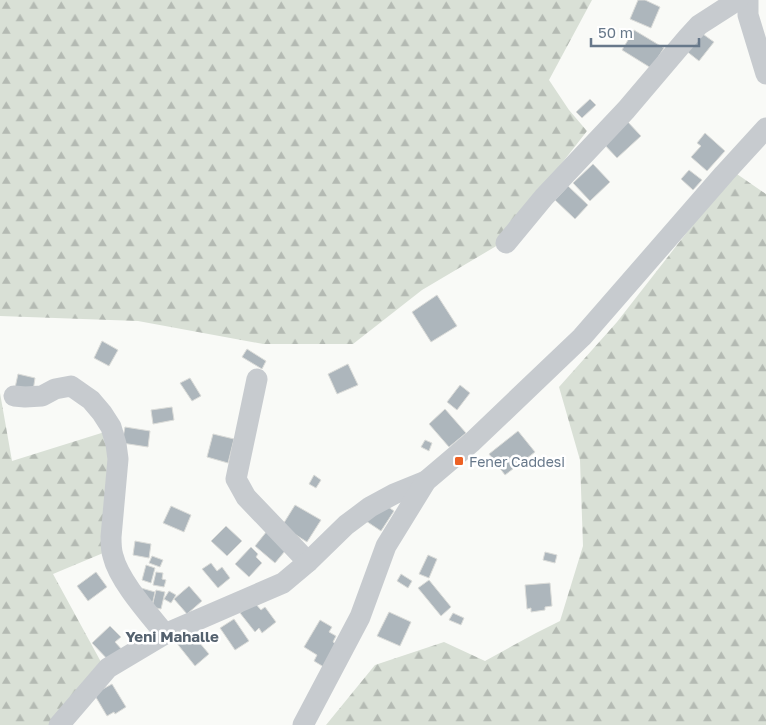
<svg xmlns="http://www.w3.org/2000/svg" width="766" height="725" viewBox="0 0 766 725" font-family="'Golos Text',sans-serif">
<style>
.forest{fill:url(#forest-firs)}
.building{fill:#adb6bc;stroke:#dbdcd9}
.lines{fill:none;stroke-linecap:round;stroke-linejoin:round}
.minor{stroke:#c7cbcf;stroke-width:21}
.poi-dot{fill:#ed6124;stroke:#fff;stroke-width:2}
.labels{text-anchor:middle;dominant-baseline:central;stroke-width:5;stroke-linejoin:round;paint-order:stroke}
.poi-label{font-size:14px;fill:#67788a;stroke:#fff;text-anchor:start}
.neighbourhood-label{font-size:15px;font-weight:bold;fill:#55626f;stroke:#fff}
</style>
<defs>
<pattern id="forest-firs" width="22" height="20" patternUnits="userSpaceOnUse" patternTransform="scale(1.25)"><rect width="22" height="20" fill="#d9e0d6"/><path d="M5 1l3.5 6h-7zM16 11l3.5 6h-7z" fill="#b4bab3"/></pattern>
</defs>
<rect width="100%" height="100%" fill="#f9faf7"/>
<g class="forest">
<path d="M0,0h592l-43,80 20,30 18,21 -89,114 -76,45 -69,54h-90l-125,-23 -138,-5z"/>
<path d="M734,172l32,22v531h-440l49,-60 69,-23 41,19 51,-28 24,-12 23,-75 -3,-86 -21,-73 58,-65z"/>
<path d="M0,393l12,68 99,-31 -3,121 -55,23 48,88 -48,63h-53z"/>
</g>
<g class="building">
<path d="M638,0h7l15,7 -9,21 -21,-9z"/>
<path d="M634,30l30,18 -13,20 -29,-18z"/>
<path d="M700,32l14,10 -15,19 -14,-11z"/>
<path d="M590,99l6,6 -14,13 -6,-6z"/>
<path d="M626,120l15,16 -24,22 -15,-16z"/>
<path d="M705,133l20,18 -18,20 -16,-14 10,-11 -4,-3z"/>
<path d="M593,164l17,18 -20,19 -17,-18z"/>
<path d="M689,170l13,10 -9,10 -12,-11z"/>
<path d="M568,186l20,19 -13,14 -20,-19z"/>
<path d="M437,295l20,31 -26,16 -19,-30z"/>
<path d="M102,341l16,9 -9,16 -15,-8z"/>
<path d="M247,349l19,12 -4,8 -20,-12z"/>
<path d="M348,364l10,21 -21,9 -9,-20z"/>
<path d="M18,374l17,4 -2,13 -18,-3z"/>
<path d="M190,378l11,18 -9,5 -12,-18z"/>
<path d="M460,385l10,8 -13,17 -10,-8z"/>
<path d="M172,407l2,13 -21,4 -2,-14z"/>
<path d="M445,409l21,24 -17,14 -20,-23z"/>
<path d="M125,427l25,4 -2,16 -26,-4z"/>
<path d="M518,431l17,21 -30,23 -16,-21z"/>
<path d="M213,434l21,5 -6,24 -21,-6z"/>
<path d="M425,440l7,3 -3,8 -8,-4z"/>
<path d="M314,475l7,5 -5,8 -7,-4z"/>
<path d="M384,504l10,7 -13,20 -15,-10z"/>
<path d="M295,505l26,15 -14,22 -25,-16z"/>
<path d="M171,506l20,9 -7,17 -21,-9z"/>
<path d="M226,526l16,15 -15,15 -16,-15z"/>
<path d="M267,531l18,20 -10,12 -20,-17z"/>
<path d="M135,541l16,3 -2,14 -16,-3z"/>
<path d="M251,547l7,7 -2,3 6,6 -13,14 -14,-13z"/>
<path d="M545,552l12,3 -2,8 -12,-3z"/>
<path d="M428,555l9,4 -8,19 -10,-4z"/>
<path d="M152,556l11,4 -3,7 -11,-4z"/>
<path d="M211,563l6,8 5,-4 8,11 -12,10 -16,-19z"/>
<path d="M146,565l9,3 -4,15 -9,-3z"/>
<path d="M96,572l11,15 -19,14 -11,-15z"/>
<path d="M156,572l7,1 -1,6 4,1 -2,7 -11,-2z"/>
<path d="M401,574l11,7 -4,7 -11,-7z"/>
<path d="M429,580l22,27 -10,9 -23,-28z"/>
<path d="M550,583l2,23 -7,1v3l-14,2v-4l-4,1 -2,-24z"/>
<path d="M189,586l13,15 -15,13 -13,-15z"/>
<path d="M141,588l14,4 -4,18z"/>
<path d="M156,590l9,2 -4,17 -9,-2z"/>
<path d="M169,591l7,4 -5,8 -7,-4z"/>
<path d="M254,602l7,8 4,-3 11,15 -14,11 -3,-5 -4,4 -15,-19z"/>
<path d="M389,612l22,10 -11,24 -23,-10z"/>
<path d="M453,613l11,5 -3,7 -12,-5z"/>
<path d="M234,619l15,22 -14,9 -15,-22z"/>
<path d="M320,620l12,7 -3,5 7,4 -3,6 3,2 -9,25 -13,-8 3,-6 -13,-8z"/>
<path d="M110,626l11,11 -6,5 9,10 -13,11 -19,-20z"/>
<path d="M188,629l21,25 -14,12 -24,-30z"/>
<path d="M112,684l14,23 -11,7 -1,-2 -7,4 -13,-22z"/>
</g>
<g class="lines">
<g class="minor">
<path d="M748,0v15l18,59"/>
<path d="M506,243l38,-46 82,-87 62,-73 11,-12 39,-25"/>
<path d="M257,379l-21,100 10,18 62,65"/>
<path d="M14,396l11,1 17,-1 13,-7 16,-3 20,14 11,13 9,14 5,17 2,15 -7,78c0,6 0,13 2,19 6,25 36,58 52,78"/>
<path d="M59,725l49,-57 57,-34 118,-51 25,-21 38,-37 24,-18 24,-13 32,-13"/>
<path d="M303,725l57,-108 26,-71 40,-65 46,-39 110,-105 142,-163 42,-46"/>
</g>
</g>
<rect class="poi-dot" x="454" y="456" width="10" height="10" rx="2.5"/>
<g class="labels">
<g class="poi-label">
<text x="469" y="461">Fener Caddesi</text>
</g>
<g class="neighbourhood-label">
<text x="172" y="636">Yeni Mahalle</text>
</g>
</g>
<path d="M591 38v8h108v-8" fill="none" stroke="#67788a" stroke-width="2.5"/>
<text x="598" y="38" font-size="15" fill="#67788a" stroke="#ffffff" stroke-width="4" paint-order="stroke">50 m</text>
</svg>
